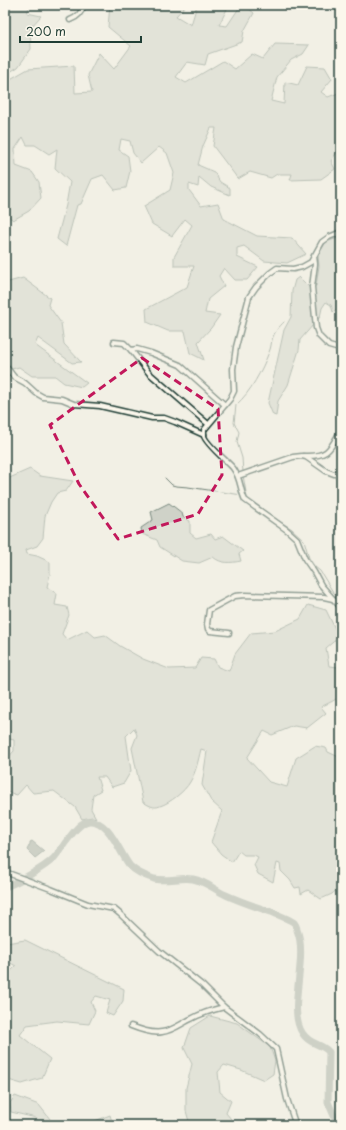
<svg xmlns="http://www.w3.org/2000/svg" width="346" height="1130" viewBox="0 0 346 1130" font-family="'Playpen Sans',sans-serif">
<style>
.green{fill:#cfd2c8;stroke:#77887e}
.water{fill:#a2aba1;stroke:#6e7f75}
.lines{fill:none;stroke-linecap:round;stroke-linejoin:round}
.stream{stroke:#6e7f75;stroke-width:1}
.river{stroke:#a2aba1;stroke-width:7}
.minor-casing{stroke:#1f3d34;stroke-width:7}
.minor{stroke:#fbf7ec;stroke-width:4}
.marked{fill:none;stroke:#c2185b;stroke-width:3;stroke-dasharray:8 5;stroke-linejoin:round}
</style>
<rect width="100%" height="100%" fill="#f2f0e5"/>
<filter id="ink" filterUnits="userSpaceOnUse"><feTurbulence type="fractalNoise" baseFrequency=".025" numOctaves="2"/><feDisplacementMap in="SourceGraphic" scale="8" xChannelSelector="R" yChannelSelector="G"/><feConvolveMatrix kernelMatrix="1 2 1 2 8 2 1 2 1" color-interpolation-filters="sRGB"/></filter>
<g filter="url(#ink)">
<g class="green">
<path d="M5,5h25l-3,8 14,3 -11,12 1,21 -13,18 -13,8z"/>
<path d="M110,5h76l-10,11 15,9 6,-20h21l9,4 -8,16 8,1 14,-21h3l10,8 -10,18 -2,11 -34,12 -3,11 -18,-3 -11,15 10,6 37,-22 12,8 17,-15 11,5 12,-15 34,1 -6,9 -12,6 -14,17 -6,24 13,3 1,-22 13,3 9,-19 18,1 7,12 -11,13 7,5 13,-5v54l-10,15 4,8 -14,10 -31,1 2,-6h-15l-6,4 -21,-6 -12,7 -25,-33 3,-18h-5l-8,18 -5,19 16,7 6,10 10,6v7l-19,-8 -12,-10 -1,10 -9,-3v6l12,16 17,-3 6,16 33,17 35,2 14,16 -19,9 -23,-2 -20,-15 -7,2v9l21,10 -11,13h-12l-11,-12 -5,8 5,10 -16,13 -3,14 15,2 -9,13 -13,14 6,18 -14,-7 -5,-22h-17l-21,-9 -1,-13 41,-22 7,-21h-20v-9l18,-32 -7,-6 -13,17 -20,-12 -8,-18 26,-16 4,-17 -7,-20 -8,-6 -18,16 -8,-10 -3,-12 -9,-2 -2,11 9,6 2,15 -4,17 -11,2 -12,-15 -11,4 -11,25 -4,1 -11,41 -9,-7 9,-34 4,-23 -15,-14 2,-19 -8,5 -14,-9h-8l-4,-8 -8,12 1,17 16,6 7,10 2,16 -12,13 -16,9 -8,-7v-131l23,-13 46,-3 1,27 17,-1 -4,-17 11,-22 15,16 17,-23 -23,-19z"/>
<path d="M341,237v68l-8,7 -2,-7 -5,-3 -4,6 -2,9 -20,23 -1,10 -11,35 -10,16 -2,15 -3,-1 -5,-12 16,-73 7,-13 1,-26 3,-11 4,-3 10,10 7,-1 3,-20 -1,-11 8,-13z"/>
<path d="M23,278l27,20 -2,7 13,18 3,21 17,18 -9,1 -34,-25 -3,7 52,38 -5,4 -18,-4 -9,-7h-23l-13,-9 -7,2 -7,-4v-82z"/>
<path d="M30,469l10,7 33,5 -7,10 -9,2 -6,9 -6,14 -2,22 -6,8 -11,4 1,4 10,2 13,6v12l-3,13 10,7 -2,11 12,2 2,8 -7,19 5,6 20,-10 8,7 10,-2 15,11 23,13 26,10 26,-1 6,-10 13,1 4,8 11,4 6,-17 16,-21 24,-2 25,-12 8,-14 18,5 13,27 -13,11 3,18 9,1c3,9 7,26 -2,32 -4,3 -10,5 -15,8l5,6 -19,15 -13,-2 -22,9 -8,-4 -17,27 22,24 18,5 9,-29 19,-12 11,2 2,4 13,6v128l-9,8 -11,5 -13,-9 -7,4 -1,-7 -5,1 -5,-8 -9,-9 -1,-7 -3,-1 -4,19 -15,-8 -4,-9 4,-8 -4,-2h-10l-5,-4 -7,11 -11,-8 -10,-12 11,-31 -11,-10 -9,-16 5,-34 -6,-2c-3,12 -5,23 -11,33 -5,9 -20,21 -30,24 -6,3 -12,-1 -17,-4l-11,-54 5,-13 -3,-7 -8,8 5,35 -7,12 -12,4 -7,-10h-8l4,13 -8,5 -2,14 5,9 -4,-1 -10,2 -7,-12 -21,-16 -21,2 -7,-8 -9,10 -12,-4v-30l9,-10v-11l-9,-2v-258z"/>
<path d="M169,503l13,10 1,4 7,4v12l6,5 15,-4 4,5 8,-3 20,15 -4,3 2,7c-10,2 -20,3 -28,-4l-14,6 -17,-2 -22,-14 -3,-7 -15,-6 -1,-6 12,-8 -2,-8z"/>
<path d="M25,940l99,49 -1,12 -10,15 -7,-3 4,-13 -14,-4 -5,6 4,9 -6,13 -32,-3 -30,4 -7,10 30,24 -8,19 -20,6 -17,-5v-102l11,-11 -11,-6 1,-17z"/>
<path d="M210,1016l27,7 33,24 5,14 -2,13 -9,6 -23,-10 -17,-5 -6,7 2,20 11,9 -5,12 10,12h-46l-4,-14v-23l6,-24 -8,-16 7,-20z"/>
<path d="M15,1096l24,9 11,14 -1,6h-16l3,-7 -25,-6 -1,-9z"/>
<path d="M110,1115l3,10h-20l2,-4z"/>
</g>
<path class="water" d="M32,841l12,10 -9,7 -8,-8 3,-6v-2z"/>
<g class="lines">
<g class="stream">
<path d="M243,472l-1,-14 -5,-16 2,-10 -5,-9 2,-18c15,-13 26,-35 33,-53 2,-4 2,-8 3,-12 2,-8 7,-13 12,-18"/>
<path d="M243,475l4,23 12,10"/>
<path d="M165,478l7,7 4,1 12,1 54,8"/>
<path d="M262,510l30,19 12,11 5,18 6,9 5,4 13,21 8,7"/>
</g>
<path class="river" d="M5,887c13,-5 39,-19 49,-29 4,-5 8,-10 11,-15 6,-7 14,-21 24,-22 20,-2 31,33 41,45 6,6 15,10 24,13 13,3 26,-2 39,0 14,3 20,10 33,16 15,7 31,12 48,18 4,2 15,6 19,9 2,1 4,5 4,8 12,28 -11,81 6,104 7,11 18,9 26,18l-1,50 10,23"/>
<g class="minor-casing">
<g id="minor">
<path d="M70,20c8,-3 11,-7 14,-15"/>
<path d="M341,232l-12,5 -7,5 -11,20 -9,5 -9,2 -16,-1 -7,5 -14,14 -7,10 -13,50 -3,22 1,22 -4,8 -26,31c0,1 0,5 0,6 2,8 23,25 29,32 8,10 7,22 12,32l42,30 10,9 8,20 9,13 7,13 20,23"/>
<path d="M314,256l1,8 -3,23 4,41 3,8 10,10 7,2 5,-1"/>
<path d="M114,342l10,1 7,7 18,23 59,51"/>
<path d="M131,350l6,-1 14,4 29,12 45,40"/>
<path d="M8,369l6,8 11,6 11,10 7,4 19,2 12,5 26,2 52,12h12l11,4 29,13"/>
<path d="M304,456c25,1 26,-7 37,-26"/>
<path d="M238,476l55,-19 9,-1 4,1 20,14 8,3h7"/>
<path d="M229,633l-19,-2 -2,-2 -1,-5 2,-14 26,-14 10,-1 79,2 9,2"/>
<path d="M5,872l46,17 37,15 26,5 6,5 39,37 43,34 22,22 36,27 16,15 11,50 7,21 3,5"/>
<path d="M131,1026c10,4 21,8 31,6 11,-1 20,-9 29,-13 11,-6 21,-9 33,-12"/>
</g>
</g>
<use href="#minor" class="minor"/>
</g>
</g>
<path d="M0 0H346V1130H0ZM142,358l76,51 4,66 -24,39 -80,25 -39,-55 -29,-59z" fill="#f2f0e5" fill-opacity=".55" fill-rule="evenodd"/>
<path class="marked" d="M142,358l76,51 4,66 -24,39 -80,25 -39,-55 -29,-59z"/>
<rect width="346" height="1130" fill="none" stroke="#fbf7ec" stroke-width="20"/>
<rect x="10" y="10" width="326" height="1110" fill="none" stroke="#1f3d34" stroke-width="1.5" filter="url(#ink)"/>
<path d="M20 36v6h121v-6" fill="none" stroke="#1f3d34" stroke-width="2"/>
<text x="26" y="36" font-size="12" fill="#1f3d34" stroke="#fbf7ec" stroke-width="3" paint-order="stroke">200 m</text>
</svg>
